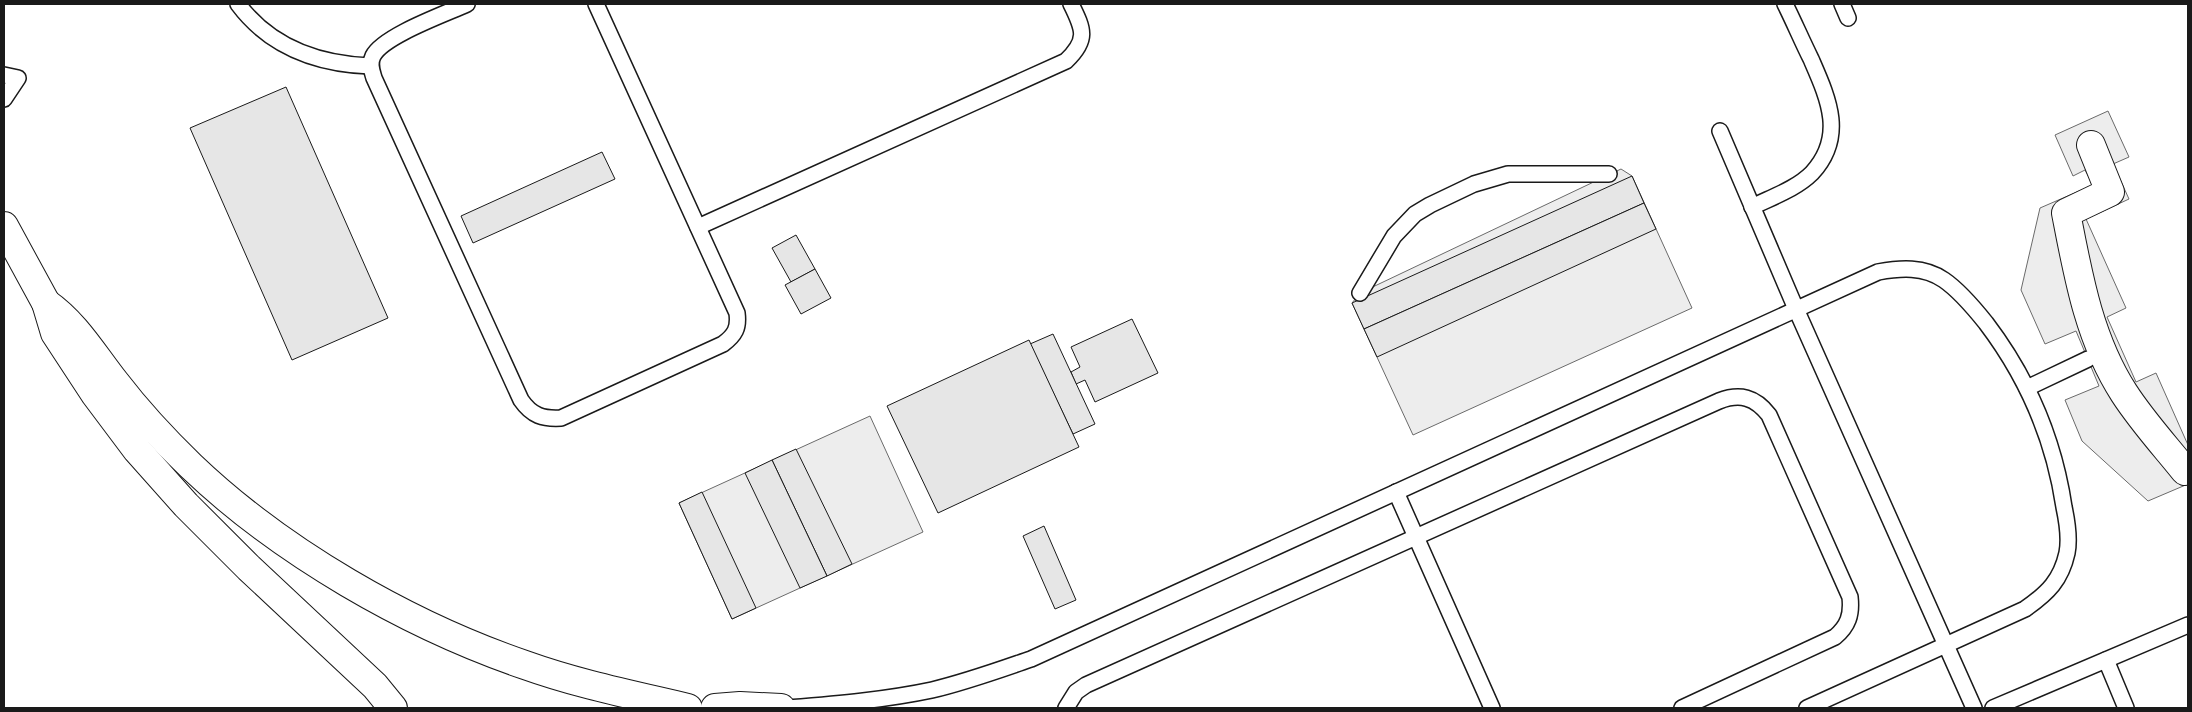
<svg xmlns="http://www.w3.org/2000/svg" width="2192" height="712" viewBox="0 0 2192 712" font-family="'Fira Sans',sans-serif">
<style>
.built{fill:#ededed;stroke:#6a6a6a}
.building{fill:#e6e6e6;stroke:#1a1a1a}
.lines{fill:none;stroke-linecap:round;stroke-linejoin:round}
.lane-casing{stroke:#1a1a1a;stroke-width:18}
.street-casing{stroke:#1a1a1a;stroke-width:30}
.lane{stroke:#fff;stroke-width:15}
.street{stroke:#fff;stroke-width:28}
</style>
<rect width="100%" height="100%" fill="#fff"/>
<g class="built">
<path d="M2108,111l21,46 -16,7 16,35 -43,20 40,89 -19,9 29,65 20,-9 32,72v39l-40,17 -66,-60 -17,-41 34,-14 -23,-55 -31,13 -24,-54 19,-82 53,-23 -8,-15 -12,6 -18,-41z"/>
<path d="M1621,169l11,7 60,132 -279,127 -61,-132 8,-10z"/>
<path d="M870,416l53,116 -191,87 -53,-116z"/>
</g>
<g class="building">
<path d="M286,87l102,231 -96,42 -102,-232z"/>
<path d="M602,152l13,27 -142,64 -12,-27z"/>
<path d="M1632,176l12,27 -280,126 -12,-26z"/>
<path d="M1644,203l12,26 -279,128 -13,-28z"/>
<path d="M796,235l19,34 -24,13 -19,-34z"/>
<path d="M815,269l16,29 -30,16 -16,-29z"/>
<path d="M1132,319l26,54 -63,29 -10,-22 -9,4 -5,-12 9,-5 -9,-20z"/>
<path d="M1053,334l42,90 -22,10 -43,-90z"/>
<path d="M1029,340l50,107 -141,66 -51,-107z"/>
<path d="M796,449l56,115 -25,12 -55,-116z"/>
<path d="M772,460l55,116 -27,12 -55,-115z"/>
<path d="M702,492l54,116 -24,11 -53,-116z"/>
<path d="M1044,526l32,74 -21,9 -32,-73z"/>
</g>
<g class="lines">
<g class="lane-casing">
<g id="lane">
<path d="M238,4c32,43 80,60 132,62"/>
<path d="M467,4c-22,10 -84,32 -94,52 -4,8 -1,15 1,22l147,322c11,16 22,19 40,18l162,-74c12,-9 16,-16 14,-31l-141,-309"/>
<path d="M1842,4l6,14"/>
<path d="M4,75l14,3 -14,21"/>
<path d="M1720,131l76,178 178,399"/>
<path d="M1752,207c20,-10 44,-18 60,-34 34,-37 16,-75 -1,-114 -9,-18 -17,-37 -26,-55"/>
<path d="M698,227l368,-166c22,-21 18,-31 5,-57"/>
<path d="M1360,293l34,-57 21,-22 15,-9 44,-21 34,-10h101"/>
<path d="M2027,388l61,-29"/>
<path d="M1396,492l96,216"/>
<path d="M2106,660l20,48"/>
<path d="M788,708c48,-4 97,-8 144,-18 34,-8 67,-20 99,-31l847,-387c22,-4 46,-6 66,8 16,11 30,28 42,43 41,54 68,117 78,184 3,14 6,31 3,46 -6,27 -19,40 -42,56l-218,99"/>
<path d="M1066,708l10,-16 10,-7 633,-284c21,-8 36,-4 50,14l81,182c2,18 -2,29 -15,40l-153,71"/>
<path d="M1993,708l195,-83"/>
</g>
</g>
<g class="street-casing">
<g id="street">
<path d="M2091,145l19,47 -44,21c12,62 23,126 58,180 18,28 41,53 61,78l3,-1"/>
<path d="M4,226l42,77 9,30 40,61 42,56 49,55 63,63 126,118 18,22"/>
<path d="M46,303c29,20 47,51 69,79 23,30 49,58 76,84 90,86 217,159 334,199 53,19 108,30 163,43"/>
<path d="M715,708l25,-2 41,2"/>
</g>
</g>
<use href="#lane" class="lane"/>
<use href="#street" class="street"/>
</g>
<rect width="2192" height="712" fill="none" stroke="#1a1a1a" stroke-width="10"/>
</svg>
